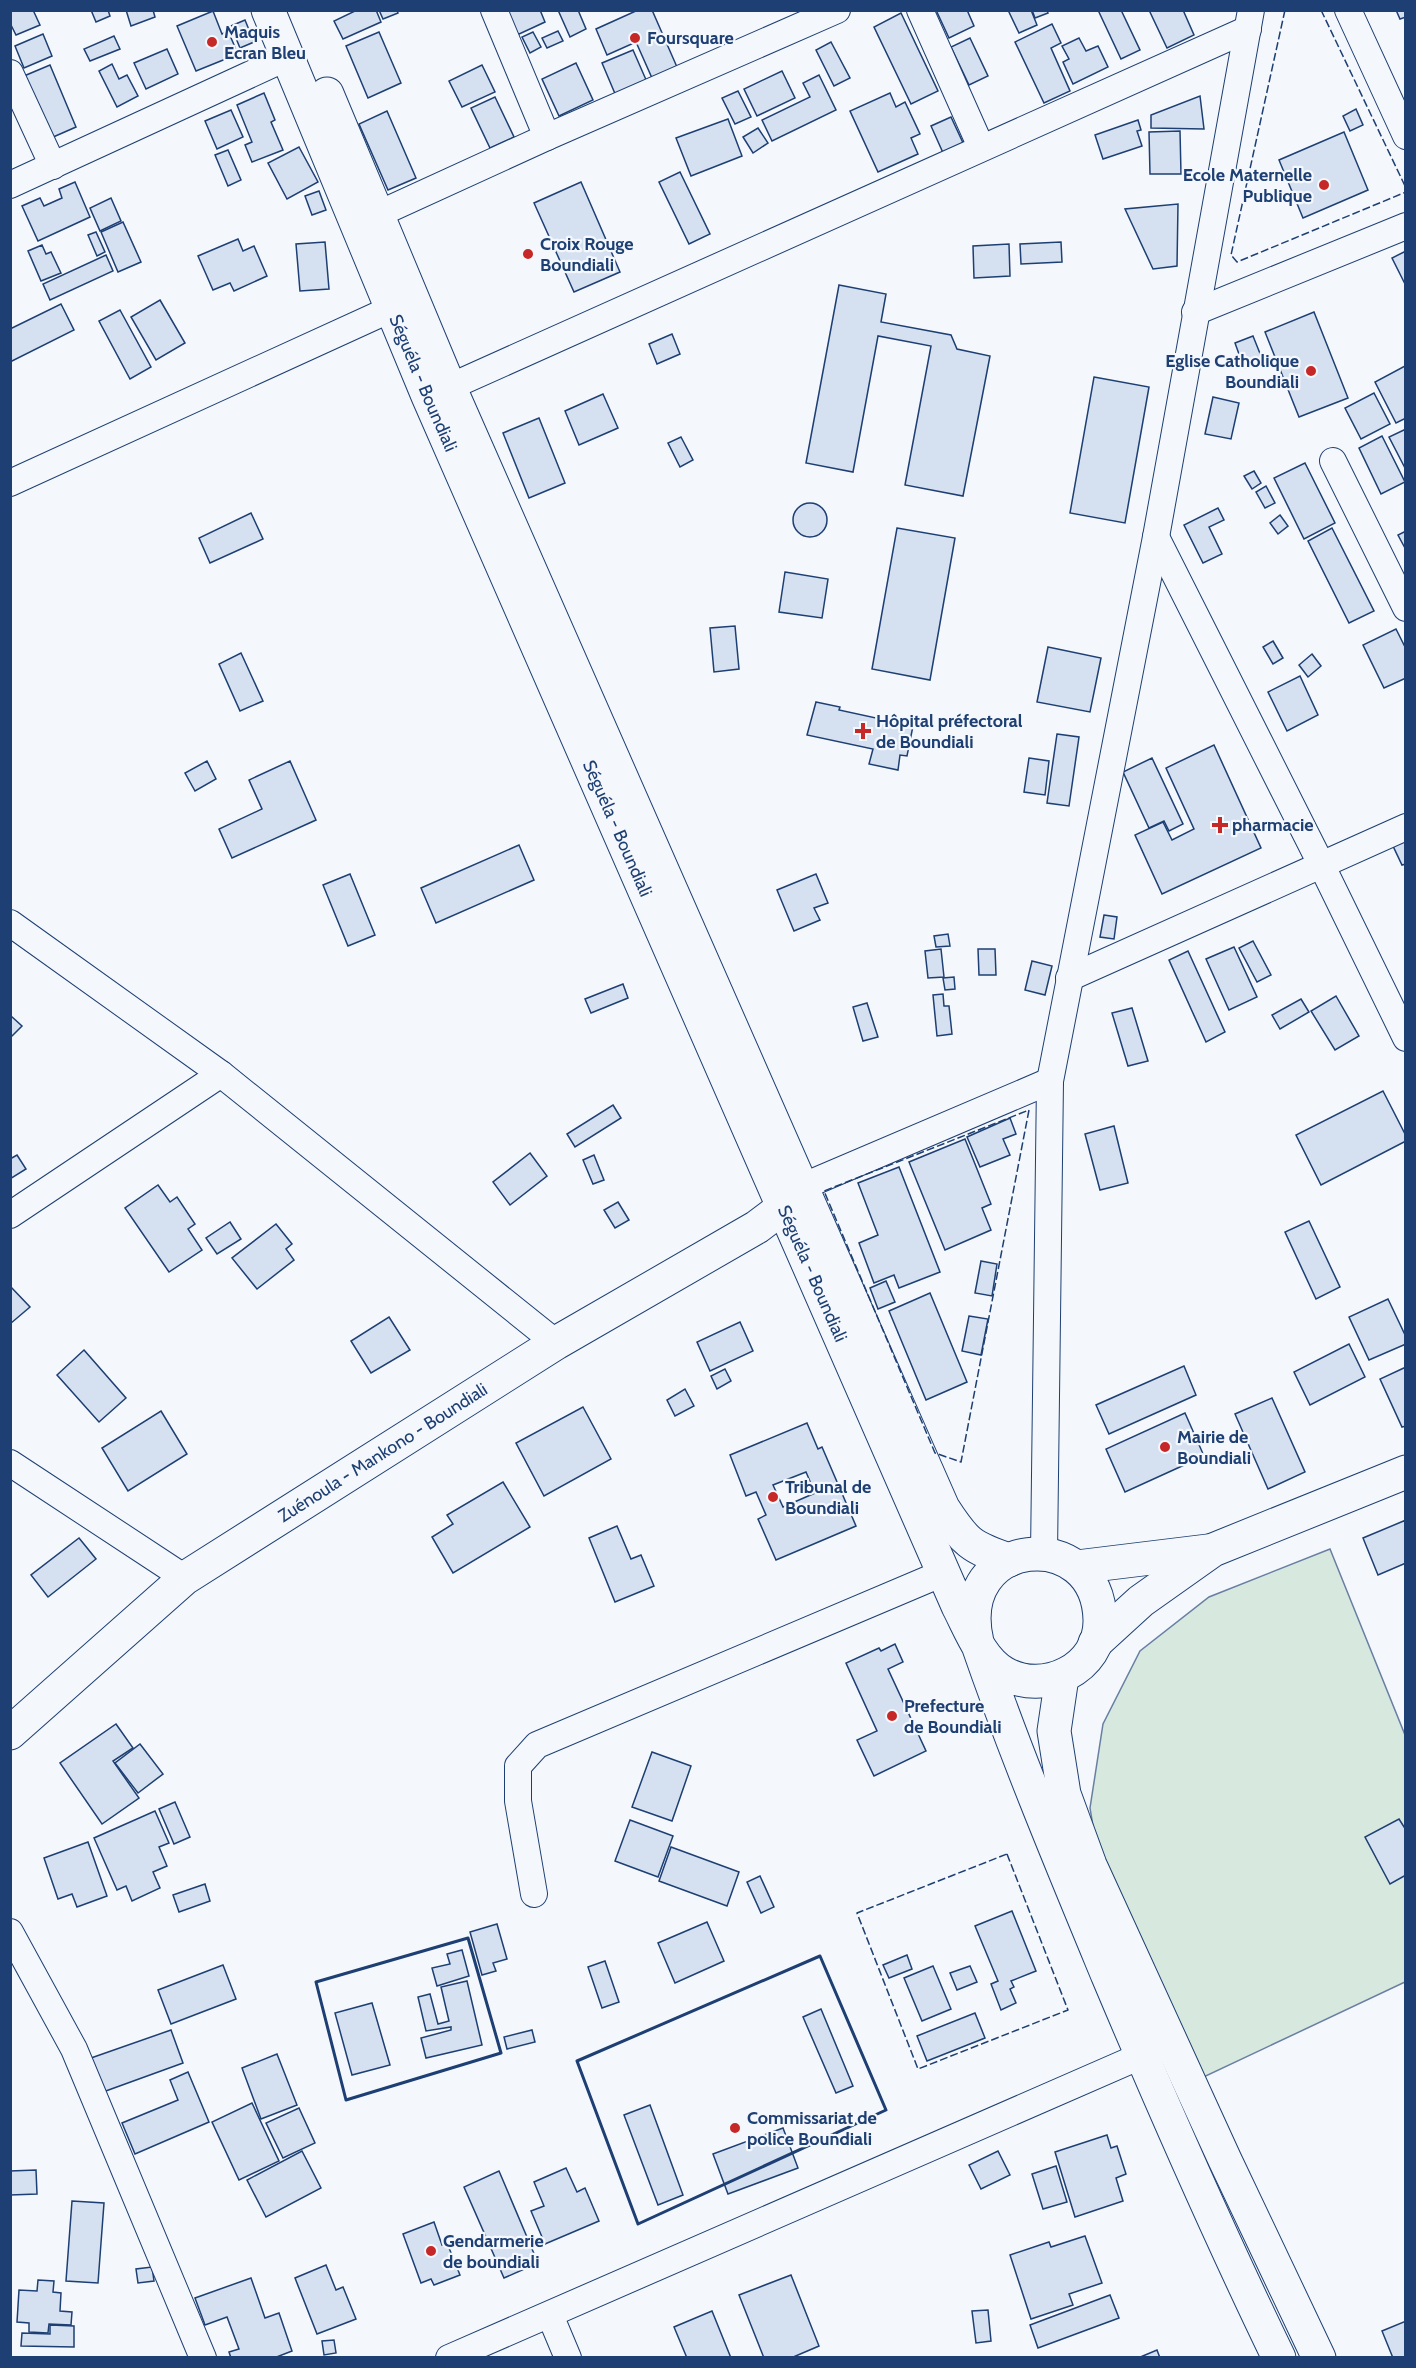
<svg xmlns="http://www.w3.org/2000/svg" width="1416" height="2368" viewBox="0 0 1416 2368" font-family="Cabin,sans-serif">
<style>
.green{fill:#d7e8df;stroke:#687fa3;stroke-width:1.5}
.building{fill:#d5e0f0;stroke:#1d3f73;stroke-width:1.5;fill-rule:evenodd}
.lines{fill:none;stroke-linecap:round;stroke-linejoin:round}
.minor-casing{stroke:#1d3f73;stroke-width:28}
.major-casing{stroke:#1d3f73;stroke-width:35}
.minor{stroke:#f4f7fb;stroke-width:26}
.major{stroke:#f4f7fb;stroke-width:33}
.fence{stroke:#1d3f73;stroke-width:1.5;stroke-dasharray:8 3;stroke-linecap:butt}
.wall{stroke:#1d3f73;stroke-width:3}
.poi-dot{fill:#c62828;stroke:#f4f7fb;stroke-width:2}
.labels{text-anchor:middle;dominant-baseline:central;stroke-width:4.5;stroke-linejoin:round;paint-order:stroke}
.poi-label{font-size:18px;font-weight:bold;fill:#1d3f73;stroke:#f4f7fb;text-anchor:start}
.street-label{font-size:18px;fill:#1d3f73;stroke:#f4f7fb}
</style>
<rect width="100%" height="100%" fill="#f4f7fb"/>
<path class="green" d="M1330,1549l75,186v247l-212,100 -90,-197 -13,-77 13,-84 37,-73 69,-54z"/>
<g class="building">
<path d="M10,10h23l7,15 -24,10 -6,-12z"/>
<path d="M91,10h17l2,6 -14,6z"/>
<path d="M126,10h27l2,7 -24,9z"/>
<path d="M357,10h19l5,12 -38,17 -9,-18z"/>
<path d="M379,10h18l1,3 -15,6z"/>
<path d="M507,10h33l5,12 -28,13z"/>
<path d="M558,10h20l8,19 -16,8z"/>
<path d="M638,10h14l25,57 -25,11 -16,-36 -29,13 -11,-26z"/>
<path d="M936,10h31l7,16 -25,12z"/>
<path d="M1008,10h23l6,15 -18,8z"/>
<path d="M1032,10h15l1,3 -13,5z"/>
<path d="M1098,10h23l19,40 -19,9z"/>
<path d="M1149,10h34l11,25 -27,13z"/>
<path d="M1396,10h10v7l-6,2z"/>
<path d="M213,11l9,23 6,-3 10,23 -42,17 -19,-45z"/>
<path d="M901,13l37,78 -27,13 -37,-77z"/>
<path d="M245,20l9,22 -14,6 -9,-22z"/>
<path d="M1052,24l9,19 -10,5 19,43 -26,12 -29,-61z"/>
<path d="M558,31l5,10 -16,7 -5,-10z"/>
<path d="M379,32l22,51 -33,15 -22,-52z"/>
<path d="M533,32l8,15 -11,6 -8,-16z"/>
<path d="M43,34l9,22 -28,12 -9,-22z"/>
<path d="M114,36l6,13 -30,12 -6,-12z"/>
<path d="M970,38l18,38 -19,9 -18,-38z"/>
<path d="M1079,38l7,13 12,-5 10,21 -35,17 -10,-22 6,-3 -7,-13z"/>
<path d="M831,42l19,36 -16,8 -18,-36z"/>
<path d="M167,49l11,25 -32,15 -12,-26z"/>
<path d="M633,50l14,32 -31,14 -14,-33z"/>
<path d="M576,63l17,37 -34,16 -17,-37z"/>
<path d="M112,64l7,15 8,-4 11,21 -21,11 -18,-36z"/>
<path d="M50,65l26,62 -25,11 -27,-62z"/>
<path d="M482,65l13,27 -33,15 -13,-26z"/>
<path d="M782,71l13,27 -38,18 -13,-27z"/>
<path d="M819,75l17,35 -64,31 -10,-21 48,-23 -7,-14z"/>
<path d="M738,91l13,26 -16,7 -13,-26z"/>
<path d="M264,93l11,27 -4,2 12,28 -31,12 -7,-17 7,-3 -15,-37z"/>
<path d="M890,93l6,14 9,-5 15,32 -9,4 7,16 -40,18 -28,-61z"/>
<path d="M1200,96l4,33 -53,-1v-13z"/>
<path d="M495,97l19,40 -24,11 -19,-40z"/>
<path d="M1356,109l7,16 -13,6 -7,-15z"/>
<path d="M231,110l12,27 -26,12 -12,-28z"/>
<path d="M387,111l29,67 -28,12 -29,-66z"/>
<path d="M951,117l13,28 -20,10 -13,-29z"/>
<path d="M728,119l14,37 -51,20 -15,-38z"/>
<path d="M1138,120l3,10 -4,1 5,15 -39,13 -8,-24z"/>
<path d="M758,128l10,15 -15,10 -10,-16z"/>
<path d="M1180,131l1,43h-31l-1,-42z"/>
<path d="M1344,132l24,58 -65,28 -24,-58z"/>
<path d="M299,147l19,35 -31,17 -19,-36z"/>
<path d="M228,150l13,30 -13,6 -13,-31z"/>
<path d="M680,172l30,62 -21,10 -30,-62z"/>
<path d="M75,182l15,35 -52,24 -16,-35 18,-8 4,8 18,-8 -3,-9z"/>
<path d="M581,182l39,90 -46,20 -40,-89z"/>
<path d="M319,191l7,19 -14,5 -7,-19z"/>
<path d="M111,198l10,23 -21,10 -10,-23z"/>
<path d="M1178,204l-1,62 -24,3 -28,-60z"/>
<path d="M123,222l18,40 -23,10 -17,-40z"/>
<path d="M96,232l9,20 -8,4 -9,-21z"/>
<path d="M238,239l5,12 11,-5 13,30 -33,15 -4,-8 -17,7 -15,-34z"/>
<path d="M325,242l4,47 -29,2 -4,-47z"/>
<path d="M1061,242l1,20 -41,2 -1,-20z"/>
<path d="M1009,244l1,32 -36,2 -1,-32z"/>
<path d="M42,245l4,9 5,-2 10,21 -20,8 -13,-30z"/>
<path d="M1406,251v35l-14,-28z"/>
<path d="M106,255l7,16 -63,29 -7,-16z"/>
<path d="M839,285l47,9 -5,28 70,13 6,14 33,7 -27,140 -58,-11 26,-139 -53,-10 -25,136 -47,-9z"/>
<path d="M160,300l25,43 -29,17 -25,-43z"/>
<path d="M61,304l13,26 -64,32v-33z"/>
<path d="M120,310l31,57 -21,12 -31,-58z"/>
<path d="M1314,312l34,86 -49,19 -34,-85z"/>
<path d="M672,334l8,20 -23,10 -8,-20z"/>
<path d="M1253,336l10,25 -19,7 -9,-25z"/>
<path d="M1405,366l1,52 -10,5 -21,-41z"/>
<path d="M1094,377l55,10 -24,136 -55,-10z"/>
<path d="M1374,393l16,31 -29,15 -16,-31z"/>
<path d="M603,394l15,34 -39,17 -14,-34z"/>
<path d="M1213,397l26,6 -8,36 -26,-5z"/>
<path d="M539,418l26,65 -36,15 -26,-65z"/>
<path d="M1406,429v41l-17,-33z"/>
<path d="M1382,436l23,46 -24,12 -22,-46z"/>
<path d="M681,437l12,23 -13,7 -12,-24z"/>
<path d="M1305,463l30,60 -31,16 -30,-61z"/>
<path d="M1254,471l7,12 -9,6 -8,-13z"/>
<path d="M1266,486l9,17 -10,5 -9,-16z"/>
<circle cx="810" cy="520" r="17"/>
<path d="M1218,508l6,12 -15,7 13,27 -19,9 -19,-38z"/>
<path d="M251,513l12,26 -53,24 -11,-25z"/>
<path d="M1280,515l8,11 -10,8 -8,-11z"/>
<path d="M897,528l58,10 -25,142 -58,-11z"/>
<path d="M1332,528l42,83 -25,12 -41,-82z"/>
<path d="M1406,531v19l-8,-15z"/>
<path d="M785,572l43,7 -6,39 -43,-6z"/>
<path d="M735,626l4,43 -25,3 -4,-44z"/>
<path d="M1396,629l10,20v29l-22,10 -21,-43z"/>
<path d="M1273,641l10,17 -10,6 -10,-17z"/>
<path d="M1048,647l53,11 -11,54 -53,-10z"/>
<path d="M241,653l22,48 -23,10 -21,-47z"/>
<path d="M1312,654l9,12 -13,11 -9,-12z"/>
<path d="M1300,676l18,39 -31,16 -19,-39z"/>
<path d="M816,702l24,5 -1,3 74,16 -6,30 -7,-1 -2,15 -29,-6 4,-15 -66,-14z"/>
<path d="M1057,734l22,3 -10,69 -22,-3z"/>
<path d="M1214,745l47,103 -99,46 -27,-59 28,-13 9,18 22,-11 -28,-61z"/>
<path d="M1029,758l20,3 -4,34 -21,-3z"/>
<path d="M1152,758l31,66 -14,7 -5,-10 -15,7 -26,-56z"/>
<path d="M207,761l9,18 -21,12 -10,-18z"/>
<path d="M290,761l26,59 -84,38 -13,-29 43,-20 -13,-29z"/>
<path d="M1406,840v24l-4,1 -9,-19z"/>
<path d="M519,845l15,35 -98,43 -15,-35z"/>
<path d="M350,874l25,61 -27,11 -25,-61z"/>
<path d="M816,874l12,29 -14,5 6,12 -26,11 -17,-41z"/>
<path d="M1104,915l13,2 -3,22 -14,-2z"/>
<path d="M948,934l2,12 -14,1 -2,-11z"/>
<path d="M1253,941l18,34 -14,7 -18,-34z"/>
<path d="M1234,947l23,50 -28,13 -23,-51z"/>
<path d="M941,949l3,28 -16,1 -3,-27z"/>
<path d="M978,949h17l1,26h-17z"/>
<path d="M1188,951l37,81 -19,10 -37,-82z"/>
<path d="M1032,961l20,5 -7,29 -20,-5z"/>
<path d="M954,977l1,12 -10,1 -2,-12z"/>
<path d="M623,984l5,14 -37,15 -6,-14z"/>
<path d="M943,994l1,12h5l3,28 -15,2 -4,-41z"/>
<path d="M1336,996l23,40 -24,14 -24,-39z"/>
<path d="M1301,999l8,13 -29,17 -8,-14z"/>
<path d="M867,1003l11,34 -15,4 -10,-34z"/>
<path d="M1132,1008l16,53 -20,5 -16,-53z"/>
<path d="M11,1016l11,10 -12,12v-21z"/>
<path d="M1383,1091l23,45v5l-85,44 -25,-50z"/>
<path d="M613,1105l8,13 -46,29 -8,-13z"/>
<path d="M1010,1118l6,16 -13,5 7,16 -30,12 -13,-30z"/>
<path d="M1114,1126l14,57 -28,7 -15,-56z"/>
<path d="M965,1139l26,65 -9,4 9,22 -46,20 -36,-88z"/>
<path d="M530,1153l17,23 -37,29 -17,-23z"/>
<path d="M17,1155l9,14 -16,10v-20z"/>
<path d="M594,1155l10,25 -11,4 -10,-24z"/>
<path d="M899,1167l41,105 -41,16 -5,-13 -20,8 -15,-40 19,-8 -20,-52z"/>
<path d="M158,1185l12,17 7,-5 18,27 -7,5 14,21 -33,22 -44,-64z"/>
<path d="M618,1202l11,18 -14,8 -11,-18z"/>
<path d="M1309,1221l31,66 -24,12 -31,-67z"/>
<path d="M230,1222l11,17 -24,15 -11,-16z"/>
<path d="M276,1224l16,20 -6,5 8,11 -37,29 -25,-31z"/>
<path d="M981,1261l16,3 -5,32 -17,-3z"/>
<path d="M886,1281l9,21 -17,7 -8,-21z"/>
<path d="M10,1286l20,21 -20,17z"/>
<path d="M930,1293l37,89 -41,18 -37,-89z"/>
<path d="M1388,1299l18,38v7l-37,16 -20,-43z"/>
<path d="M969,1316l19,3 -7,36 -19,-4z"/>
<path d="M389,1317l21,33 -39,23 -20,-32z"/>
<path d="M740,1322l13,29 -43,20 -13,-29z"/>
<path d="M1349,1344l16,33 -55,28 -16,-33z"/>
<path d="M84,1350l42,48 -27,24 -42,-47z"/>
<path d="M1184,1366l12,29 -87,39 -13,-29z"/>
<path d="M1406,1367v59l-4,1 -22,-48z"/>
<path d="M725,1369l6,12 -14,8 -6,-13z"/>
<path d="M685,1389l9,17 -19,10 -8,-16z"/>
<path d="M1272,1398l33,74 -37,17 -33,-75z"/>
<path d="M583,1407l28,52 -67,37 -28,-53z"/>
<path d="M161,1411l26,43 -59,37 -26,-43z"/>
<path d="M1185,1413l19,43 -79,36 -19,-43z"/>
<path d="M807,1423l11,26 4,-2 34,79 -80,34 -18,-41 8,-4 -10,-23 -10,4 -16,-41zM806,1472l9,21 -32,14 -10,-22z"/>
<path d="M503,1482l27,45 -77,46 -21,-36 21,-13 -6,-9z"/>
<path d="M1406,1520v43l-28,12 -15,-37z"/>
<path d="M617,1526l14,33 10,-4 13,31 -39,16 -26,-64z"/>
<path d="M79,1538l17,21 -48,38 -17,-22z"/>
<path d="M895,1644l8,18 -15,7 38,82 -52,25 -17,-36 20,-9 -31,-68 33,-15 2,3z"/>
<path d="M116,1724l17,24 -20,13 26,37 -37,26 -42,-61z"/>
<path d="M140,1744l23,30 -25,19 -23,-30z"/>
<path d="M652,1752l39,14 -19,55 -40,-14z"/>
<path d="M175,1802l15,35 -16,7 -15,-35z"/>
<path d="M155,1811l14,32 -10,4 8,19 -14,6 7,16 -28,13 -6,-15 -9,4 -23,-52z"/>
<path d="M1399,1819l7,11v45l-16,9 -25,-47z"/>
<path d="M630,1820l43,16 -15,41 -43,-16z"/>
<path d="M88,1842l19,54 -30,11 -5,-13 -14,5 -14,-41z"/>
<path d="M671,1847l68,25 -12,34 -68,-25z"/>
<path d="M760,1876l14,31 -13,6 -14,-31z"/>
<path d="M205,1884l5,17 -31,11 -6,-17z"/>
<path d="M1012,1911l24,60 -25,10 3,6 -4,2 6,14 -15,7 -10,-26 7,-3 -23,-55z"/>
<path d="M707,1922l17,39 -49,22 -17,-40z"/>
<path d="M497,1924l10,35 -14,4 3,8 -14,4 -12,-43z"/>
<path d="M462,1950l7,26 -32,10 -5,-18 18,-4 -3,-10z"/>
<path d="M907,1955l5,14 -23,9 -6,-13z"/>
<path d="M605,1961l14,41 -17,6 -14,-41z"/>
<path d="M223,1965l13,34 -65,25 -13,-34z"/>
<path d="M933,1966l18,43 -29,12 -18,-43z"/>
<path d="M970,1966l7,16 -20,8 -7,-17z"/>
<path d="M467,1981l15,64 -56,13 -5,-20 30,-8v-3l-25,4 -8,-34 12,-3 8,30 11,-3 -8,-34z"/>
<path d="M372,2003l18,62 -38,10 -17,-62z"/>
<path d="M821,2009l32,77 -17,7 -33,-76z"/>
<path d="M975,2013l10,25 -58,23 -10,-25z"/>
<path d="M171,2030l12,33 -80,29 -12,-34z"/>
<path d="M532,2030l3,12 -28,7 -3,-12z"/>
<path d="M277,2054l20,51 -36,14 -19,-51z"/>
<path d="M188,2072l21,50 -74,32 -13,-31 56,-23 -8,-20z"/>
<path d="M252,2103l27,58 -40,19 -27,-58z"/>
<path d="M650,2105l33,90 -25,10 -34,-90z"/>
<path d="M299,2108l16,35 -32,15 -17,-35z"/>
<path d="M783,2128l15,40 -70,26 -15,-40z"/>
<path d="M1107,2135l4,13 6,-2 9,28 -10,4 7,23 -48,16 -20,-65z"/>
<path d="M302,2151l19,37 -55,29 -19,-37z"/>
<path d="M998,2151l12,24 -29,14 -12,-24z"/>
<path d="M1056,2166l11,36 -24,7 -11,-35z"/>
<path d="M566,2168l11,24 8,-4 14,33 -54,23 -14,-33 13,-5 -10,-24z"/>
<path d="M36,2170l1,24 -27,1v-24z"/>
<path d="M499,2171l39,92 -34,15 -40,-91z"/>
<path d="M72,2201l32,2 -6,80 -32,-2z"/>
<path d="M434,2222l8,23 5,-2 13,32 -26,10 -3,-6 -10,4 -18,-49z"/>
<path d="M1085,2236l17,47 -33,11 4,11 -42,14 -21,-64 39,-13 2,5z"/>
<path d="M326,2265l10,25 7,-3 13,32 -39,15 -22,-56z"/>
<path d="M152,2267l2,14 -16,2 -2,-14z"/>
<path d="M791,2275l28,71 -28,12h-27l-25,-63z"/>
<path d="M251,2278l14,40 14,-5 13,38 -18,7h-43l-2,-6 10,-3 -12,-32 -22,8 -10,-27z"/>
<path d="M38,2280l16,1 -1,11 8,1 -1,18 12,1 -1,13 -22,-1 -1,9 -19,-1v-9l-12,-1 2,-32 18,1z"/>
<path d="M1110,2295l9,23 -81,30 -8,-23z"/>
<path d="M988,2310l3,31 -15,2 -4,-32z"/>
<path d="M712,2311l19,47h-44l-13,-31z"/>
<path d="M1406,2321v37h-13l-11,-27z"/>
<path d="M50,2325l24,1v21l-53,-1 1,-13 28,1z"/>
<path d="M334,2340l2,13 -12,2 -2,-14z"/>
<path d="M1157,2350l3,8h-22z"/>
</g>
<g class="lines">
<g class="minor-casing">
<g id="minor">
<path d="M494,10l53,127"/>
<path d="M920,10l61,137"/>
<path d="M1348,10l58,126"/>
<path d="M10,73l43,93"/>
<path d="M10,185l278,-128"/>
<path d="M361,222l186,-85 290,-127"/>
<path d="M1195,312l211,-86"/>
<path d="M434,394l814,-365"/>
<path d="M1333,461l73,147"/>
<path d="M10,483l381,-174"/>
<path d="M1156,537l165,327 85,174"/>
<path d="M10,923l211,151 335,269"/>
<path d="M1069,978l337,-151"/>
<path d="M790,1201l21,-18 239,-102"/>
<path d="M10,1215l211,-141"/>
<path d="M10,1463l175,115"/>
<path d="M1044,1554l6,-473 106,-544 95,-527"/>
<path d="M534,1894l-16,-93v-35l19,-21 406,-172"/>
<path d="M10,1932l64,117 129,309"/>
<path d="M550,2315l18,43"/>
<path d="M449,2358l710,-310"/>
</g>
</g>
<g class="major-casing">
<g id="major">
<path id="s1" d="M268,10l160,386 530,1210c12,23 23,54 46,67 39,23 97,-4 96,-53 -2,-97 -148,-85 -123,22 39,113 85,223 131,334 54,128 110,256 171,382"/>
<path d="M327,94l122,292 494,1122c22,34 27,39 66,52"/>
<path d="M1077,1567l131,-16"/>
<path d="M1095,1643l46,-42 72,-51 193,-78"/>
<path d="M1062,1677l-8,54 10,63 26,71 135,295 94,198"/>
<path id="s2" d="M10,1733l175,-155 371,-235 201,-116 25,-19"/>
</g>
</g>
<use href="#minor" class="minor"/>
<use href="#major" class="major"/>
<g class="fence">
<path d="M1285,10l-54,245 6,7 169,-70"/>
<path d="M1321,10l85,178"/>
<path d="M1029,1110l-68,352 -26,-9 -111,-262z"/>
<path d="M1007,1854l61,156 -150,59 -61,-156z"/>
</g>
<g class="wall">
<path d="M468,1938l33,115 -155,47 -30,-118z"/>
<path d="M820,1956l66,154 -248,114 -61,-163z"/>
</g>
</g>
<g class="poi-dot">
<circle cx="635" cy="38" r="6"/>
<circle cx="212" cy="42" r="6"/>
<circle cx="1324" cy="185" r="6"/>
<circle cx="528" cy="254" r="6"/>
<circle cx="1311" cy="371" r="6"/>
<path d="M860 722h6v6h6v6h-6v6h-6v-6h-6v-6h6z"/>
<path d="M1217 816h6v6h6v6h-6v6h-6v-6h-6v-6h6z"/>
<circle cx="1165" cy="1447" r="6"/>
<circle cx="773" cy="1497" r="6"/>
<circle cx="892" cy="1716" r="6"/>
<circle cx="735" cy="2128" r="6"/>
<circle cx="431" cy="2251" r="6"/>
</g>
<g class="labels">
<g class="poi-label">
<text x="224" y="32">Maquis<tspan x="224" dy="21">Ecran Bleu</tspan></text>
<text x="647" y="38">Foursquare</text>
<text x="1312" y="175" text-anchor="end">Ecole Maternelle<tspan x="1312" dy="21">Publique</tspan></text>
<text x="540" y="244">Croix Rouge<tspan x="540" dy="21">Boundiali</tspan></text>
<text x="1299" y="361" text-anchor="end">Eglise Catholique<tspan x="1299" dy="21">Boundiali</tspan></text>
<text x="876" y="721">Hôpital préfectoral<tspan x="876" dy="21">de Boundiali</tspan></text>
<text x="1232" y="825">pharmacie</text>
<text x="1177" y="1437">Mairie de<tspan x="1177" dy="21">Boundiali</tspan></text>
<text x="785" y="1487">Tribunal de<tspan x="785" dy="21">Boundiali</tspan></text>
<text x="904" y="1706">Prefecture<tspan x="904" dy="21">de Boundiali</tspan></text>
<text x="747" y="2118">Commissariat de<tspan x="747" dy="21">police Boundiali</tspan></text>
<text x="443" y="2241">Gendarmerie<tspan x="443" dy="21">de boundiali</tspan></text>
</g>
<g class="street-label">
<text stroke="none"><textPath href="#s1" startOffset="404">Séguéla - Boundiali</textPath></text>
<text stroke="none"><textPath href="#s1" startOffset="890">Séguéla - Boundiali</textPath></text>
<text stroke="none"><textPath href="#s1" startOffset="1376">Séguéla - Boundiali</textPath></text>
<text stroke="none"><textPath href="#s2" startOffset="468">Zuénoula - Mankono - Boundiali</textPath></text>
</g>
</g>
<rect width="1416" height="2368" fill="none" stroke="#1d3f73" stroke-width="24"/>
</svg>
